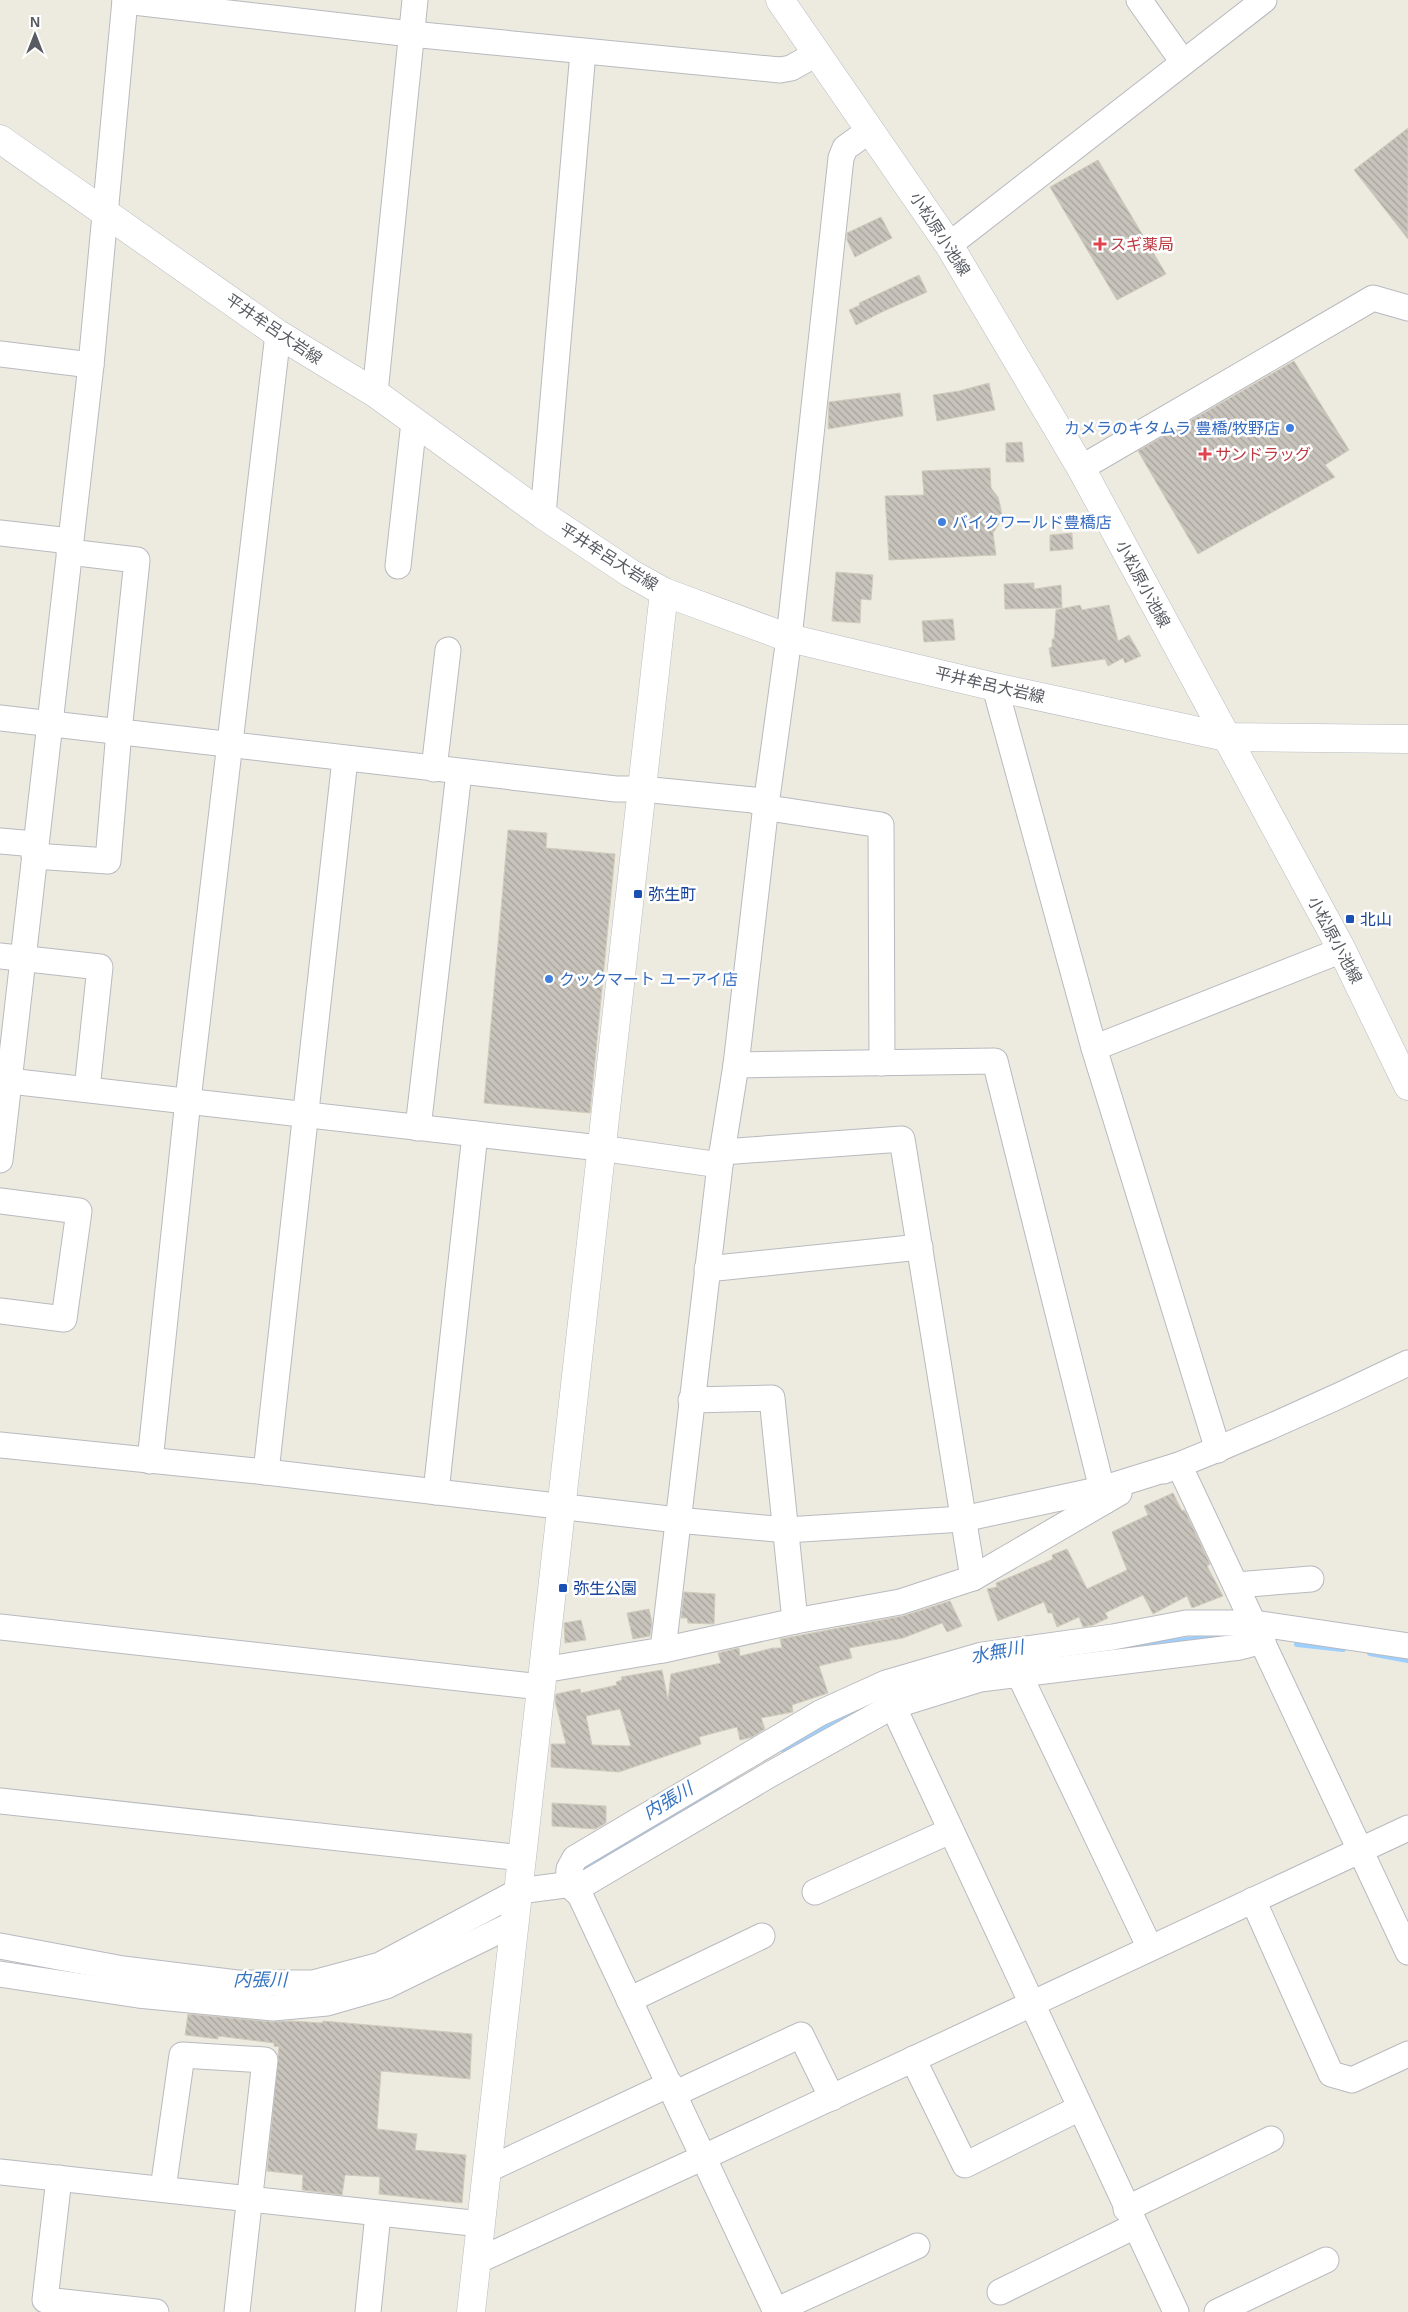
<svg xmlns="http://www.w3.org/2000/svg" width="1408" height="2312" viewBox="0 0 1408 2312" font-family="Helvetica,'Noto Sans JP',sans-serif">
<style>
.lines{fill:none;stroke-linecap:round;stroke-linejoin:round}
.stream{stroke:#9dd0ff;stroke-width:6}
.building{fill:url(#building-back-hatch);stroke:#d2ccbd;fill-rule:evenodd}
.street-casing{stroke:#b8bac0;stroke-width:27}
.secondary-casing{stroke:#b8bcc3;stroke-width:29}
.street{stroke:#fff;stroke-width:25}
.secondary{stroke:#fff;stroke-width:28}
.health-dot{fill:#e0444e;stroke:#fff;stroke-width:2}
.shop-dot{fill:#3f7fe0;stroke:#fff;stroke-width:2}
.transit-dot{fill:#1a4fb4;stroke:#fff;stroke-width:2}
.labels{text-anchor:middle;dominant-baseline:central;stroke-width:5;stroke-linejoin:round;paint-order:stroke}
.street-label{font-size:16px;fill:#585c62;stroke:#fff}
.health-label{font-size:16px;fill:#be3a42;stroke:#fff;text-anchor:start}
.shop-label{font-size:16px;fill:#366cbe;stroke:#fff;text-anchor:start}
.transit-label{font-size:16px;fill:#164399;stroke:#fff;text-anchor:start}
.water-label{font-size:18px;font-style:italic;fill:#3674c1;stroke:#fff}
</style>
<defs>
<pattern id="building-back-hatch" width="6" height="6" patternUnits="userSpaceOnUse" patternTransform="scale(1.25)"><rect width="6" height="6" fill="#c8c4bc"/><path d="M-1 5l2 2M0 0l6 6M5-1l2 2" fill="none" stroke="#a5a29c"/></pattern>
</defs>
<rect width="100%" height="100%" fill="#edeadf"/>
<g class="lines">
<g class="stream">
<path d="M1297,1644l46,5"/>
<path d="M1110,1650l122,-16"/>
<path d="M1370,1653l38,7"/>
<path d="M783,1749l83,-44 13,-4"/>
<path d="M579,1873l139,-85"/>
</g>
</g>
<g class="building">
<path d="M1408,128v111l-54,-69z"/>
<path d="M1098,160l68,114 -49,26 -67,-113z"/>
<path d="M881,217l11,21 -37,19 -8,-17v-7z"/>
<path d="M919,275l8,17 -43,19 -28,14 -7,-15 11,-5 -1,-2z"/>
<path d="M1294,361l55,89 -24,15 10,12 -137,77 -60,-103z"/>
<path d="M989,383l6,27 -58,11 -4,-26 26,-4z"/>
<path d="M900,393l3,23 -75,13 1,-27z"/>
<path d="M1022,442l2,20h-18v-19z"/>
<path d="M990,468l1,20 7,9 3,12 1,10 -9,14 3,22 -107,5 -4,-64 39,-1 -2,-24z"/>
<path d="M1072,533l1,16 -23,2v-16z"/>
<path d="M836,572l37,3 -2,25 -10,-1 -1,24 -28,-2z"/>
<path d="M1034,583v6l27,-4 1,23 -57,1 -1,-25z"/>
<path d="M1080,605l2,5 27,-5 9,36 11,-6 12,21 -16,7 -2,-5 -15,8 -3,-7 -53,8 -3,-19 3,-1v-8h2l2,-29z"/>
<path d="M953,619l2,21 -31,2 -2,-21z"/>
<path d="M508,830l39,3 -1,15 69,6 -25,259 -106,-10z"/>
<path d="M1173,1493l9,18 2,-1 2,3 24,51 -3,2 16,30 -31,12 -5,-12 -34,18 -10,-19 -38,18 3,5 -15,7 -10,2 -4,-10 -22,10 -5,-14h-4l-4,-11 -46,19 -11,-32 10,-2 -1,-4 57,-24 -1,-4 15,-6 20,40 40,-19 -15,-38 36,-17 -4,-9z"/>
<path d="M684,1592l31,2 -1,30 -26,-1 -1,-5h-6z"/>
<path d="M950,1601l12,25 -15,6 -5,-9 -39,15 -54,10 3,10 -33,8 9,27 -36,12 1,7 -32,6 4,11 -13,8 -12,3 -3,-13 -38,10 2,7 -82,28 -68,-5v-23h15l-11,-43 1,-7 24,-5 1,4 36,-8 -1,-3 6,-2 -1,-3 41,-7 6,30 3,-26 50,-11 -3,-10 21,-5 1,8 33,-8h9l-2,-9 123,-23zM620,1709l11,37 -39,-1 -6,-29z"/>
<path d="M649,1609l3,14 -2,13 -17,3 -6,-26z"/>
<path d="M581,1620l5,20 -21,3 -1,-20z"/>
<path d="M552,1803l54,3v17l-11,6 -43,-3z"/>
<path d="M188,2014l84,8 20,-1 30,2 1,-2 149,13 -2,45 -89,-8 -4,58 40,5 -2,16 51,5 -4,48 -83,-9 1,-17 -35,-2 -3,20 -40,-5 1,-15 -36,-4 12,-124 -5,-1v-3l-56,-7v3l-33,-4z"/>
</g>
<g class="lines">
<g class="street-casing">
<g id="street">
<path d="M1139,0l44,62"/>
<path d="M125,1l286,33 369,36 11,-2 25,-14"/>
<path d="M949,245l315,-245"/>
<path d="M0,354l91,11"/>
<path d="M375,393l40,-393"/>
<path d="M1081,468l292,-170 35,10"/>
<path d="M543,515l40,-463"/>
<path d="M0,533l70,8"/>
<path d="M398,566l16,-144"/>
<path d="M995,687l99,361 124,402"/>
<path d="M0,718l616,71h26l111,11 22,9 106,16 1,238"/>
<path d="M434,769l14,-119"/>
<path d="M0,841l35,3"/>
<path d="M34,856l74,5 11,-130 18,-171 -68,-8"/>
<path d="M0,956l100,11 -13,122"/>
<path d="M1094,1048l248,-98"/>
<path d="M736,1065l259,-4 110,440"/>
<path d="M0,1080l600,68 120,17"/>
<path d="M418,1128l41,-356"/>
<path d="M722,1152l180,-13 71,439"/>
<path d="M0,1160l91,-795 34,-365"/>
<path d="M0,1201l79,10 -15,108 -64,-8"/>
<path d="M707,1269l213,-22"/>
<path d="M691,1400l81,-2 23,223"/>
<path d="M0,1445l266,27 411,48 109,10 177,-11 139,-30 77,-24 229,487"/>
<path d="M150,1461l38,-361 90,-766"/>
<path d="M1164,1471c83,-33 164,-69 244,-108"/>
<path d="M266,1472l79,-713"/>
<path d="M436,1492l39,-358"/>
<path d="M1236,1585l75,-6"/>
<path d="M0,1627l541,60"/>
<path d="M663,1650l57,-485 16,-100 30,-260 23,-167 52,-480 4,-10 25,-18"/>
<path d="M1018,1658l1,16 131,274"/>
<path d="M543,1670l120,-20 132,-29 105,-19 73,-24 146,-85"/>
<path d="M888,1690l5,16 283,606"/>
<path d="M0,1801l522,57"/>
<path d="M815,1892l135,-61"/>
<path d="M1253,1900l78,174 21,6 56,-26"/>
<path d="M0,1946l123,23 114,14h76l67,-18 139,-74 69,-9 181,-107 124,-69 87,-27 260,-32 23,-6"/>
<path d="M0,1974l138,21 135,13 54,-5 59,-17 129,-63"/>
<path d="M629,2000l133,-64"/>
<path d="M913,2059l52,106 115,-57"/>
<path d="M674,2094l127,-59 31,63"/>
<path d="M487,2170l183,-86"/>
<path d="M0,2172l481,52"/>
<path d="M59,2178l-14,122 111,12"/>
<path d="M163,2189l19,-134 83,5 -28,252"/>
<path d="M1126,2209l145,-70"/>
<path d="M477,2261l227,-104 704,-329"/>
<path d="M1000,2292l135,-66"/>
<path d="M775,2311l142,-65"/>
<path d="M368,2312l10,-98"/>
<path d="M776,2312l-196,-417 -12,-11 1,-15 6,-11 245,-145 66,-30 96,-28 131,-18 73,-14h68l154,23"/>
<path d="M1217,2312l109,-52"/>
</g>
</g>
<g class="secondary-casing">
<g id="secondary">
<path d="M780,0l169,245 132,223 261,482 66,136"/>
<path d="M0,139l278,195 97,59 168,122 87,58 34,19 125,46 206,49 231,50 182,2"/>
<path d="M471,2312l193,-1720"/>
</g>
</g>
<use href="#street" class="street"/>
<use href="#secondary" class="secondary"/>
</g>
<g class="health-dot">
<path d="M1097.5 236.5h5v5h5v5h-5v5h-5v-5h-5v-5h5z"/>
<path d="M1202.5 446.5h5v5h5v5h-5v5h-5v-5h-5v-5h5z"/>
</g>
<g class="shop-dot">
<circle cx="1290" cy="428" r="5"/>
<circle cx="942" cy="522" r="5"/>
<circle cx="549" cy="979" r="5"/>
</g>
<g class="transit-dot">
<rect x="633" y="889" width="10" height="10" rx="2.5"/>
<rect x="1345" y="914" width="10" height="10" rx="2.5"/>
<rect x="558" y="1583" width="10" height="10" rx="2.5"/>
</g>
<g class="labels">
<g class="street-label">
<text transform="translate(940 234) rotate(57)">小松原小池線</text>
<text transform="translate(274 329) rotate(34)">平井牟呂大岩線</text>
<text transform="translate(609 557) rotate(32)">平井牟呂大岩線</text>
<text transform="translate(1143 584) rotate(62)">小松原小池線</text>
<text transform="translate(990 685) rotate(13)">平井牟呂大岩線</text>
<text transform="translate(1335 940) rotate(62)">小松原小池線</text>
</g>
<g class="health-label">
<text x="1110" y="244">スギ薬局</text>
<text x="1215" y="454">サンドラッグ</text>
</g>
<g class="shop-label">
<text x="1280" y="428" text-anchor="end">カメラのキタムラ 豊橋/牧野店</text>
<text x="952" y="522">バイクワールド豊橋店</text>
<text x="559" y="979">クックマート ユーアイ店</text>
</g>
<g class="transit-label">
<text x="648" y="894">弥生町</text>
<text x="1360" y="919">北山</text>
<text x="573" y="1588">弥生公園</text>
</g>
<g class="water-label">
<text transform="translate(997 1652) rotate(-11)">水無川</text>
<text transform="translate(668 1801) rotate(-31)">内張川</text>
<text x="260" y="1980">内張川</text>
</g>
</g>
<g transform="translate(35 35)" stroke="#ffffff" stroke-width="4" paint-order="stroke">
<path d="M0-4L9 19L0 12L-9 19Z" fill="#585c62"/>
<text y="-8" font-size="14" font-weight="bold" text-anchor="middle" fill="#585c62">N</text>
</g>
</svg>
